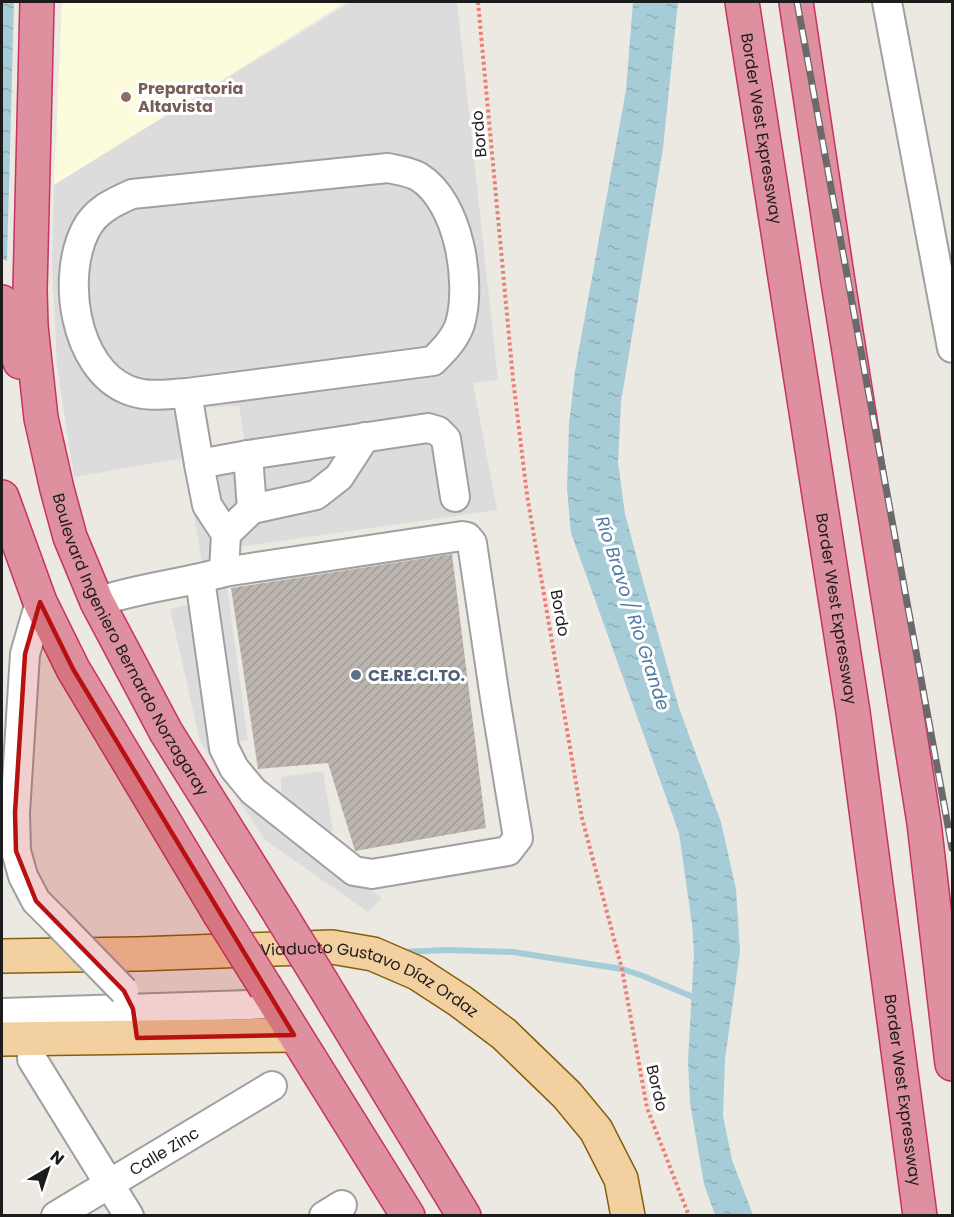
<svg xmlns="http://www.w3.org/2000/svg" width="954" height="1217" viewBox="0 0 954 1217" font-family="Poppins,sans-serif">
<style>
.education{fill:#fcfcdc}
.parking{fill:#dcdcdc}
.water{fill:url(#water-ripples)}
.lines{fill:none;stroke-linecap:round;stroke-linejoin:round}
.stream{stroke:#a6ccd7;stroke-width:6}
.building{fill:url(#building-hatch)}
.minor-casing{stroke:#a0a0a0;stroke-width:32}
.major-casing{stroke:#875f0c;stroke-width:36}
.highway-casing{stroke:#c83265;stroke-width:36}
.path{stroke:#ed7f72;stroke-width:4;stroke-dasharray:3 3;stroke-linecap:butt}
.minor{stroke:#fff;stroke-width:28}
.major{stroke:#f3d0a0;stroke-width:33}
.highway{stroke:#de909e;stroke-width:33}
.rail-casing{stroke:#6a6a6a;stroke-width:7}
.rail{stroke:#fff;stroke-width:4.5;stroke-dasharray:14;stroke-linecap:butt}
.minor-bridge-casing{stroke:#a0a0a0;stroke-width:32;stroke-linecap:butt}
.highway-bridge-casing{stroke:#c83265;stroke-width:36;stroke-linecap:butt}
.minor-bridge{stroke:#fff;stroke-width:28}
.highway-bridge{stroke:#de909e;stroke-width:33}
.marked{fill:#b71111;fill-opacity:0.2;stroke:#b71111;stroke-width:4.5;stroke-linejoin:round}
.education-dot{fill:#8d6e63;stroke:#fff;stroke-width:2}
.service-dot{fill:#5c6f8a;stroke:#fff;stroke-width:2}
.labels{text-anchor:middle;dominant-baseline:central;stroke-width:6;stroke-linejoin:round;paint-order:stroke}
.education-label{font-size:16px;font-weight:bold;fill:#785e54;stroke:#fff;text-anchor:start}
.street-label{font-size:16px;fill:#1c1c1c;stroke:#fff}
.service-label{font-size:16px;font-weight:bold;fill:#4e5e75;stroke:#fff;text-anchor:start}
.water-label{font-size:18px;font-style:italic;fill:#517aa3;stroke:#fff}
</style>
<defs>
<pattern id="water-ripples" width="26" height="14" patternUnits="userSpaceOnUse" patternTransform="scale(1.5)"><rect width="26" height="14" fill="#a6ccd7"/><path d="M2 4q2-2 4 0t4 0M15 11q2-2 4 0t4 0" fill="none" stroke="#8eafb8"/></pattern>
<pattern id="building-hatch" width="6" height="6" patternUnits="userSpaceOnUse" patternTransform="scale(1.5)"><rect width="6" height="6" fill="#bcb5af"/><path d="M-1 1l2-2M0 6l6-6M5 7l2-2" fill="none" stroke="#a19b96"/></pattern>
</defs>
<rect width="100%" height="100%" fill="#ece9e2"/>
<path class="education" d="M62,2h284l-292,183z"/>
<path class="parking" d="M351,2h106l41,378 -25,3 24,127 -259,37 -11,39 21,154 -13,2 21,35 25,16v-16l42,-6 10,60 -31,7 80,60 -14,14 -103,-72 -65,-99 -30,-132 38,-9 -23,-141 61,-11 -7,-42 -66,3 10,49 -109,19 -17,-112 -5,-102 2,-78z"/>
<g class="water">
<path d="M2,2h12l-7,259 -5,-2z"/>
<path d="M633,2h45l-15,146 -42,254 -3,60 7,52 18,67 36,127 42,114 15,67 4,62 -15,108 -2,57 9,44 21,55h-38l-11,-31 -14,-81 -2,-42 6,-108 -2,-29 -13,-91 -108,-300 -4,-44 2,-64 6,-54 51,-281z"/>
</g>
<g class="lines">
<path class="stream" d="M403,952l45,-2 65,2 109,17 21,7 55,23"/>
</g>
<path class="building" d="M452,554l34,274 -131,23 -27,-88 -70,6 -27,-181z"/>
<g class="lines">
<g class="minor-casing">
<g id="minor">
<path d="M887,2l65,346"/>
<path d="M388,168c9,2 23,4 31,9 40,25 53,105 41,147 -5,15 -16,26 -27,37l-246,32c-21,1 -39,5 -59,-3 -54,-22 -67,-114 -42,-161 10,-19 28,-27 46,-35z"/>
<path d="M187,393l12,71"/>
<path d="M248,455l4,54"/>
<path d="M226,534l26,-25 64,-14 23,-18 26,-40"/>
<path d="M224,572l2,-38 -19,-29 -8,-41 49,-9 180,-27 10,3 8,8 9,58"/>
<path d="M40,602l-15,52 -10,159 1,38 7,25 13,25 20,20"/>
<path d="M97,602c41,-14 85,-18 127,-30l238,-36 5,1 5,6 23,155 23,140 -10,13 -136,23 -18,-3 -101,-80 -19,-23 -10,-20 -24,-169"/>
<path d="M2,1013l274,-9"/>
<path d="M32,1039v20l97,157"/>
<path id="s1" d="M56,1216l216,-130"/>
<path d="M324,1216l18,-11"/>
</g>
</g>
<g class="major-casing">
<g id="major">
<path id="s2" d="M2,956l136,-2 194,-7 41,7 44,19 43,28 44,33 63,61 29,35 25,49 7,37"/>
<path d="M2,1039l292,-4"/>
</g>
</g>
<g class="highway-casing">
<g id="highway">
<path id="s3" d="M37,2l-7,288 1,36 10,92 16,71 13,48 27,65 69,130 114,182"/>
<path id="s4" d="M742,2l111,710 67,504"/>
<path d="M796,2l42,280 86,541 28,241"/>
<path d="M2,302l18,60"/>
<path d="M2,497l38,105 33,67 146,244"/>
<path d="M323,984l141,232"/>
<path d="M266,988l142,228"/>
</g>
</g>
<path class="path" d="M478,2l35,377 14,116 55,323 40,151 25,139 42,108"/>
<use href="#minor" class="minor"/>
<use href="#major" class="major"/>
<use href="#highway" class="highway"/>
<g class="rail-casing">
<path id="rail" d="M797,2l155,846"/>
</g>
<use href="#rail" class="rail"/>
<g class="minor-bridge-casing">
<path id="minor-bridge" d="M56,921l68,70"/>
</g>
<g class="highway-bridge-casing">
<g id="highway-bridge">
<path d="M219,913l47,75"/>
<path d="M280,914l43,70"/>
</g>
</g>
<use href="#minor-bridge" class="minor-bridge"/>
<use href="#highway-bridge" class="highway-bridge"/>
</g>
<path class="marked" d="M40,602l33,67 221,366 -157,3 -4,-29 -9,-18 -88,-90 -20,-50 -1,-38 10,-159z"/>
<circle class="education-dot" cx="126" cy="97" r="6"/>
<circle class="service-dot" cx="356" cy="675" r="6"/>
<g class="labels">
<g class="education-label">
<text x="138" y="88">Preparatoria<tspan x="138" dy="18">Altavista</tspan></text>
</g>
<g class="street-label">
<text stroke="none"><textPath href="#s4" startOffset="128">Border West Expressway</textPath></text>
<text transform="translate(479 134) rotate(-95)">Bordo</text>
<text stroke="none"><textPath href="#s4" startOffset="614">Border West Expressway</textPath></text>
<text transform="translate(560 613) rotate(80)">Bordo</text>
<text stroke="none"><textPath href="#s3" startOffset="662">Boulevard Ingeniero Bernardo Norzagaray</textPath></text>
<text stroke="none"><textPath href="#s2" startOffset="375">Viaducto Gustavo Díaz Ordaz</textPath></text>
<text transform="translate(657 1088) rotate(77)">Bordo</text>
<text stroke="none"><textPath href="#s4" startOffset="1100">Border West Expressway</textPath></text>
<text stroke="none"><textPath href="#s1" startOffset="126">Calle Zinc</textPath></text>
</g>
<g class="service-label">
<text x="368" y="675">CE.RE.CI.TO.</text>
</g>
<g class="water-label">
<text transform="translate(633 613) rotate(72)">Río Bravo / Rio Grande</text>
</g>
</g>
<rect width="954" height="1217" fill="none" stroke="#1c1c1c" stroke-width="6"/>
<g transform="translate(48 1169) rotate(39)" stroke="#ffffff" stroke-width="4.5" paint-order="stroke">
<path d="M0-4.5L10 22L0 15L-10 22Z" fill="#1c1c1c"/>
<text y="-9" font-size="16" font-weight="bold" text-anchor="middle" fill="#1c1c1c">N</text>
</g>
</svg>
